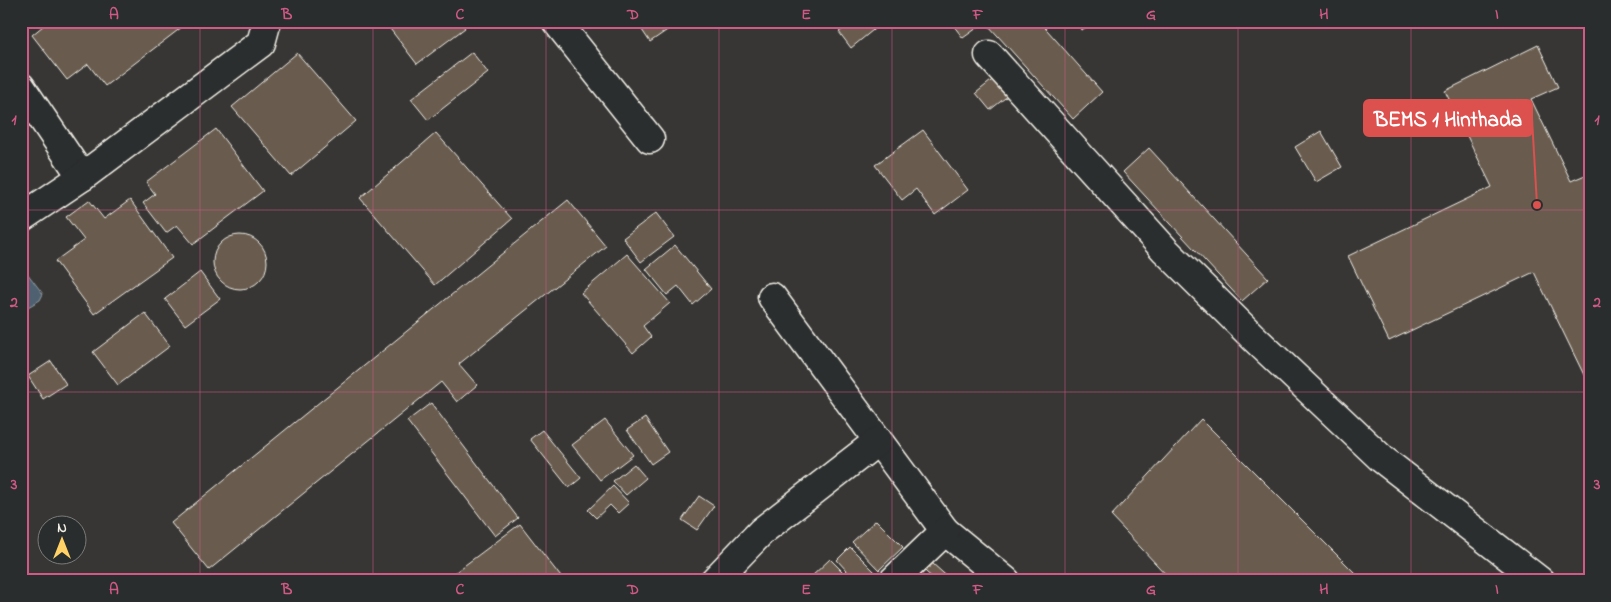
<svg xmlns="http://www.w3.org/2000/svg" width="1611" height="602" viewBox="0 0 1611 602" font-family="'Indie Flower',sans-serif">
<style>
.water{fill:#4f6171;stroke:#919ba1}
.building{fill:#695c50;stroke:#f4f1e8}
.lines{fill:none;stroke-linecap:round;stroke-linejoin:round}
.street-casing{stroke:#f4f1e8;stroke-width:31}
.street{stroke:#2a2d2e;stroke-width:28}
.grid{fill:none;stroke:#d15985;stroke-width:1;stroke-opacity:0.55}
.leader{fill:none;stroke:#dc504e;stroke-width:2}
.callout-dot{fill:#dc504e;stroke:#2a2d2e;stroke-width:2}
.callout{fill:#dc504e;stroke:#dc504e;stroke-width:2}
.callout-label{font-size:21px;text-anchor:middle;font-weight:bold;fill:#fff}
.neatline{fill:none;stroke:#d15985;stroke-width:2}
.grid-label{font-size:16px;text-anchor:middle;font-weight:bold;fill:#d15985}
</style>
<rect width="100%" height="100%" fill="#373635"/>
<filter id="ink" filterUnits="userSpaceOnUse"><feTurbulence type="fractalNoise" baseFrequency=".02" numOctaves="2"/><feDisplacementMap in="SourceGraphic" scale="10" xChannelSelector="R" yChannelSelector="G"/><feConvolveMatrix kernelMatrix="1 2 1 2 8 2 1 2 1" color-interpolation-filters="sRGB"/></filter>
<g filter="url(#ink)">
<path class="water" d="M21,265l22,29 -3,6 -19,11z"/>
<g class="building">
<path d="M49,21h135l2,3 -81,62 -17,-22 -21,16 -35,-45z"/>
<path d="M384,21h76l5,7 -48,36z"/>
<path d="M643,21h31l2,3 -26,18 -12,-18z"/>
<path d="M853,21h21l4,5 -27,22 -12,-16z"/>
<path d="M909,21h11l-7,5z"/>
<path d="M950,21h33l1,2 -21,15z"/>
<path d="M992,21h47l63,71 -29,27 -85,-94z"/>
<path d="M1076,21h21v1l-16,8z"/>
<path d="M1538,45l20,42 -27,12 40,82 19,-8v199l-6,3 -50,-103 -145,69 -41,-85 144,-69 -47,-96z"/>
<path d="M472,52l16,21 -60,47 -17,-21z"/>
<path d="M297,53l59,68 -65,55 -59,-69z"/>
<path d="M996,77l14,17 -20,16 -14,-17z"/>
<path d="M216,129l47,62 -70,53 -16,-19 -11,8 -23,-30 12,-9 -9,-12z"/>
<path d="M923,130l45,60 -33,25 -19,-26 -14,11 -27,-35z"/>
<path d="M1321,131l21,36 -26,15 -21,-35z"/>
<path d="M436,133l76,86 -77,66 -75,-87z"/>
<path d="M1149,148l119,130 -26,23 -119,-129z"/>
<path d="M89,200l15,19 26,-19 42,58 -78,56 -39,-53 29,-21 -18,-23z"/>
<path d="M568,200l38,46 -147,118 18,21 -20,17 -16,-20 -232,188 -38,-47z"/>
<path d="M656,213l18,24 -33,25 -18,-24z"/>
<circle cx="240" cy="262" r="27"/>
<path d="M675,245l36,44 -18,16 -15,-19 -11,9 -21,-26z"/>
<path d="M627,254l43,49 -27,23 8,11 -18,16 -52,-60z"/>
<path d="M200,272l20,27 -35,26 -20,-26z"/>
<path d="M145,313l25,33 -52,39 -25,-33z"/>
<path d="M51,361l15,23 -23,15 -15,-23z"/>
<path d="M431,403l87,115 -23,18 -88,-115z"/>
<path d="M645,418l23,34 -17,12 -24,-34z"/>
<path d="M1201,419l162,162h-191l-61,-65z"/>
<path d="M605,420l28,35 -33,25 -28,-35z"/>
<path d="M542,430l39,48 -12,10 -39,-49z"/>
<path d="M634,464l12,14 -20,17 -13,-14z"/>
<path d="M613,486l16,17 -11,10 -8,-8 -14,13 -8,-8z"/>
<path d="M699,496l15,10 -17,24 -15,-10z"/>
<path d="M876,520l27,27 -24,23 -27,-28z"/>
<path d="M520,524l44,57 -119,-1z"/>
<path d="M850,547l25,25 -9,9h-10l-19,-21z"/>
<path d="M923,555l29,26h-16l-20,-18z"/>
<path d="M830,559l22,22h-39l-3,-3z"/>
<path d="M908,568l17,11 -1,2h-23z"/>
</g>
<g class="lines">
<g class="street-casing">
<g id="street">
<path d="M556,21l94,118"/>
<path d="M989,55l176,195 89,88 128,121 158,122"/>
<path d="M21,87l61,90"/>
<path d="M21,218l61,-41 179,-134 6,-22"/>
<path d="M772,297l173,234 61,50"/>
<path d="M714,581l48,-50 116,-90"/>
<path d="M893,581l52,-50"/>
</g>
</g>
<use href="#street" class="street"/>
</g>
</g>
<path class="grid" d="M200,21v560M373,21v560M546,21v560M719,21v560M892,21v560M1065,21v560M1238,21v560M1411,21v560M21,210h1569M21,392h1569"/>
<path class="leader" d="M1537 205L1532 118"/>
<circle class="callout-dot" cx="1537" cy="205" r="5"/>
<rect class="callout" x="1364" y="100" width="168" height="36" rx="5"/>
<g class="callout-label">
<text x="1448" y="126">BEMS 1 Hinthada</text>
</g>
<rect width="1611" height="602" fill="none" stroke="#2a2d2e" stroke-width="55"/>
<g transform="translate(62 540)"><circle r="24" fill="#2a2d2e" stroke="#7b7b78"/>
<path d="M0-4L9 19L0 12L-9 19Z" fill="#ffd166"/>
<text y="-8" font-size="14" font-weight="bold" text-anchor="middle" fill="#f4f1e8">N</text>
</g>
<rect x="28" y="28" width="1556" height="546" class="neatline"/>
<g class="grid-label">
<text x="114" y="19">A</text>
<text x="287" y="19">B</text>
<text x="460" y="19">C</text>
<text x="633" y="19">D</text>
<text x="806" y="19">E</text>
<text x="978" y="19">F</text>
<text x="1151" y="19">G</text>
<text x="1324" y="19">H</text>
<text x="1497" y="19">I</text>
<text x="14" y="124">1</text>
<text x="1597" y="124">1</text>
<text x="14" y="307">2</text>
<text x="1597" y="307">2</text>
<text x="14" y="489">3</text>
<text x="1597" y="489">3</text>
<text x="114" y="594">A</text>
<text x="287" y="594">B</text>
<text x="460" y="594">C</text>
<text x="633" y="594">D</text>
<text x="806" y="594">E</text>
<text x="978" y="594">F</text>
<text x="1151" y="594">G</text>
<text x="1324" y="594">H</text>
<text x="1497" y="594">I</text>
</g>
</svg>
